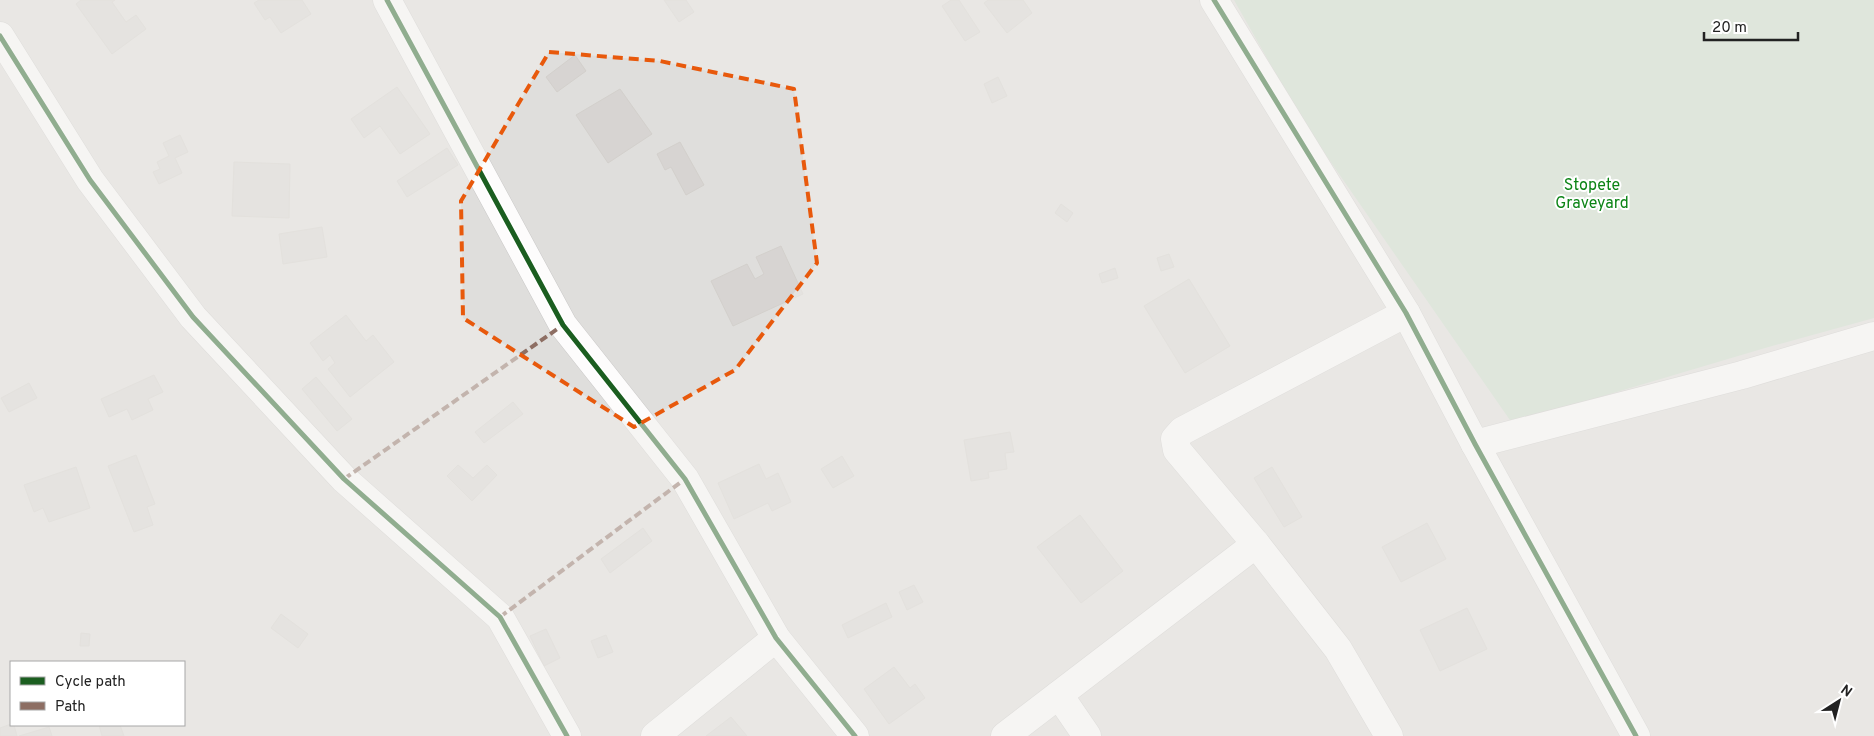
<svg xmlns="http://www.w3.org/2000/svg" width="1874" height="736" viewBox="0 0 1874 736" font-family="Overpass,sans-serif">
<style>
.residential{fill:#dfdedc;fill-rule:evenodd}
.cemetery{fill:#cadbca}
.building{fill:#d7d4d2;stroke:#d3d0cc}
.lines{fill:none;stroke-linecap:round;stroke-linejoin:round}
.street-casing{stroke:#c9c8c7;stroke-width:29}
.street{stroke:#fdfcfc;stroke-width:28}
.quiet{stroke:#8d6e63;stroke-width:4;stroke-dasharray:8 4;stroke-linecap:butt}
.cycleway-casing{stroke:#fff;stroke-width:8}
.cycleway{stroke:#1b5e20;stroke-width:5}
.marked{fill:none;stroke:#e8590c;stroke-width:4;stroke-dasharray:10 6;stroke-linejoin:round}
.labels{text-anchor:middle;dominant-baseline:central;stroke-width:4;stroke-linejoin:round;paint-order:stroke}
.park-label{font-size:16px;fill:#0c8416;stroke:#fff}
</style>
<rect width="100%" height="100%" fill="#f0eeeb"/>
<path class="residential" d="M0,0h1874v736h-1874zM11,662h173v63h-173z"/>
<path class="cemetery" d="M1234,0h640v318l-109,30 -253,75 -207,-298z"/>
<g class="building">
<path d="M81,0h34l-3,2 14,20 10,-7 10,14 -34,25 -36,-50z"/>
<path d="M259,0h43l9,14 -30,19 -11,-16 -5,3 -11,-17z"/>
<path d="M664,0h22l8,12 -15,10z"/>
<path d="M951,0h8l21,32 -15,9 -23,-35z"/>
<path d="M988,0h35l9,13 -25,20 -23,-30z"/>
<path d="M575,55l11,16 -29,21 -11,-15z"/>
<path d="M998,77l9,19 -15,7 -8,-19z"/>
<path d="M397,87l33,47 -30,20 -20,-28 -16,12 -13,-19z"/>
<path d="M620,89l32,45 -44,29 -32,-48z"/>
<path d="M180,135l8,17 -13,6 7,15 -23,11 -6,-12 7,-3 -3,-7 12,-6 -6,-13z"/>
<path d="M680,142l24,43 -18,10 -15,-28 -6,3 -8,-16z"/>
<path d="M447,148l11,17 -51,32 -10,-16z"/>
<path d="M234,162l56,2 -1,54 -57,-2z"/>
<path d="M1061,204l12,9 -6,9 -12,-9z"/>
<path d="M322,227l5,30 -44,7 -4,-30z"/>
<path d="M781,246l22,48 -70,32 -22,-45 36,-17 8,15 9,-5 -8,-17z"/>
<path d="M1169,254l5,13 -13,4 -4,-13z"/>
<path d="M1115,268l3,10 -16,5 -3,-9z"/>
<path d="M1189,279l41,67 -45,27 -41,-67z"/>
<path d="M346,315l20,26 7,-6 21,27 -44,35 -22,-28 7,-6 -5,-8 -7,6 -13,-18z"/>
<path d="M154,375l9,17 -15,7 5,11 -21,10 -5,-11 -18,8 -8,-18z"/>
<path d="M316,377l36,42 -15,12 -35,-42z"/>
<path d="M29,383l8,15 -28,14 -8,-14z"/>
<path d="M513,402l10,12 -39,29 -9,-11z"/>
<path d="M1010,432l4,20 -9,1 2,16 -19,3 1,6 -18,3 -7,-41z"/>
<path d="M136,455l19,49 -8,3 6,18 -19,7 -26,-66z"/>
<path d="M842,456l12,20 -21,12 -12,-19z"/>
<path d="M759,464l7,15 12,-6 13,29 -19,9 -4,-8 -34,16 -16,-36z"/>
<path d="M458,465l15,13 14,-13 10,10 -25,26 -25,-25z"/>
<path d="M76,467l14,41 -41,14 -6,-14 -9,4 -10,-27z"/>
<path d="M1272,467l30,50 -18,10 -30,-49z"/>
<path d="M1080,515l43,56 -42,32 -44,-56z"/>
<path d="M1427,523l19,36 -45,23 -19,-35z"/>
<path d="M643,528l9,13 -42,32 -9,-14z"/>
<path d="M914,585l9,17 -16,8 -8,-18z"/>
<path d="M886,603l6,14 -44,21 -6,-13z"/>
<path d="M1467,608l20,41 -47,22 -20,-41z"/>
<path d="M281,614l27,20 -10,14 -27,-20z"/>
<path d="M546,629l14,29 -16,8 -14,-30z"/>
<path d="M81,633l9,1 -1,12h-9z"/>
<path d="M606,635l7,17 -15,6 -7,-17z"/>
<path d="M894,667l16,21 5,-4 10,14 -36,26 -25,-35z"/>
<path d="M731,717l16,19h-41z"/>
<path d="M11,724l3,1 3,11h-17v-8z"/>
<path d="M99,725h21l4,11h-22z"/>
<path d="M49,727l3,9h-33z"/>
</g>
<g class="lines">
<g class="street-casing">
<g id="street">
<path d="M387,0l176,325 122,154 91,159 79,98"/>
<path d="M1214,0l192,313 69,131 161,292"/>
<path d="M0,36l90,144 103,137 151,162 156,138 67,119"/>
<path d="M1475,444l267,-69 132,-39"/>
<path d="M1059,695l28,41"/>
<path d="M655,736l121,-98"/>
<path d="M1005,736l251,-192"/>
<path d="M1389,736l-51,-87 -82,-105 -79,-94 -2,-11 7,-8 224,-118"/>
</g>
</g>
<use href="#street" class="street"/>
<g class="quiet">
<path d="M344,479l219,-154"/>
<path d="M500,617l185,-138"/>
</g>
<g class="cycleway-casing">
<g id="cycleway">
<path d="M387,0l176,325 122,154 91,159 79,98"/>
<path d="M1214,0l192,313 69,131 161,292"/>
<path d="M0,36l90,144 103,137 151,162 156,138 67,119"/>
</g>
</g>
<use href="#cycleway" class="cycleway"/>
</g>
<path d="M0 0H1874V736H0ZM549,52l111,9 134,28 23,174 -82,107 -101,57 -171,-109 -2,-117z" fill="#f0eeeb" fill-opacity=".55" fill-rule="evenodd"/>
<path class="marked" d="M549,52l111,9 134,28 23,174 -82,107 -101,57 -171,-109 -2,-117z"/>
<g class="labels">
<g class="park-label">
<text x="1592" y="186">Stopete<tspan x="1592" dy="18">Graveyard</tspan></text>
</g>
</g>
<rect x="10" y="661" width="175" height="65" fill="#ffffff" stroke="#a7a7a7"/>
<rect x="20" y="677" width="25" height="8" fill="#1b5e20" stroke="#a7a7a7"/>
<text x="55" y="686" font-size="15" fill="#222222">Cycle path</text>
<rect x="20" y="702" width="25" height="8" fill="#8d6e63" stroke="#a7a7a7"/>
<text x="55" y="711" font-size="15" fill="#222222">Path</text>
<g transform="translate(1839 701) rotate(36)" stroke="#ffffff" stroke-width="4" paint-order="stroke">
<path d="M0-4L9 19L0 12L-9 19Z" fill="#222222"/>
<text y="-8" font-size="14" font-weight="bold" text-anchor="middle" fill="#222222">N</text>
</g>
<path d="M1704 32v8h94v-8" fill="none" stroke="#222222" stroke-width="2.5"/>
<text x="1712" y="32" font-size="15" fill="#222222" stroke="#ffffff" stroke-width="4" paint-order="stroke">20 m</text>
</svg>
